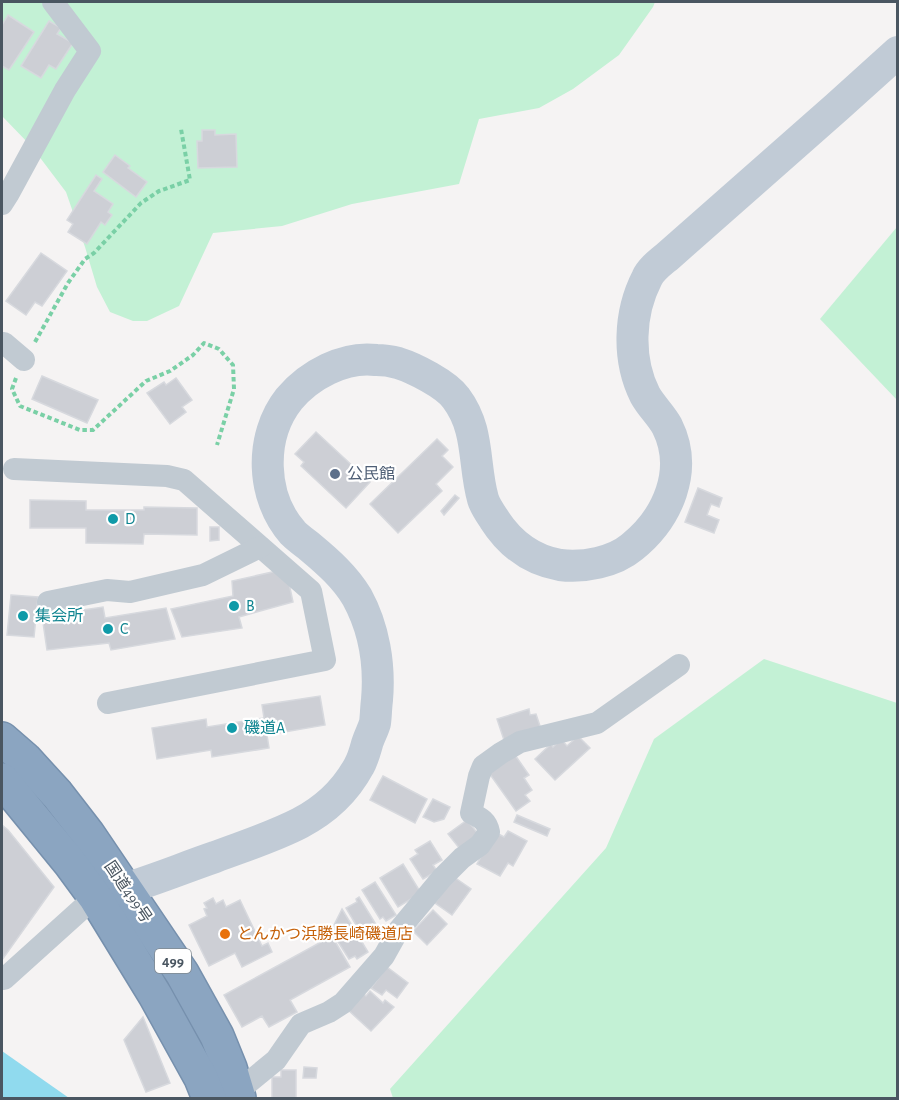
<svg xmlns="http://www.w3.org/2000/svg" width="899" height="1100" viewBox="0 0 899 1100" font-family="'Alegreya Sans','Noto Sans JP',sans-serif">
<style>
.green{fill:#c3f1d5}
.water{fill:#90daee}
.building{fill:#cdcfd5;stroke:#d7d9de;stroke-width:1.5}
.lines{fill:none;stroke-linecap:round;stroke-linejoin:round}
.highway-casing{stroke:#7690ad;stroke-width:36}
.path{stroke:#7ad0a6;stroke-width:4;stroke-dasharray:4.5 3;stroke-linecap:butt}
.street{stroke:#c1cad2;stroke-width:22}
.secondary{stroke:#c1cbd6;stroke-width:32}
.highway{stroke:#8ba5c1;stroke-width:33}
.service-dot{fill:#5c6f8a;stroke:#fff;stroke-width:2}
.culture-dot{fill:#0f9aa8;stroke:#fff;stroke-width:2}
.food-dot{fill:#e8710a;stroke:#fff;stroke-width:2}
.labels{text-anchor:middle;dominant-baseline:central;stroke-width:4.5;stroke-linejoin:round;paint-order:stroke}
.shield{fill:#fff;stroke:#808990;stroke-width:1.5}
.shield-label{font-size:15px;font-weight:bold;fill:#4a5661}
.service-label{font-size:16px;fill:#4e5e75;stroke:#fff;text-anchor:start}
.culture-label{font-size:16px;fill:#0d838f;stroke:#fff;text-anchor:start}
.street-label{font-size:16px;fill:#4a5661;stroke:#fff}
.food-label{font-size:16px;fill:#c56008;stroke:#fff;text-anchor:start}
</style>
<rect width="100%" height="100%" fill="#f5f3f3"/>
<g class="green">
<path d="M2,2h653l-2,5 -34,48 -46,34 -34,19 -60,11 -20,65 -107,20 -70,22 -69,7 -34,73 -32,15h-14l-23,-9 -13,-25 -12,-40 -19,-55 -34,-45 -30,-31z"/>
<path d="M897,227v173l-77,-81z"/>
<path d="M764,659l133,44v395h-504l-3,-9 216,-241 48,-109z"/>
</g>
<path class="water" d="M2,1051l67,47h-67z"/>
<g class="building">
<path d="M8,15l26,17 -25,38 -7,-4v-41z"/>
<path d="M49,21l12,7 -4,6 16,9 -17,26 -7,-4 -8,13 -20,-12z"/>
<path d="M202,130h13v5l21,-1 1,33 -39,1 -1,-27h5z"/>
<path d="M115,155l15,11 -2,2 19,14 -11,15 -33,-25z"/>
<path d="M96,175l6,4 -8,12 19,13 -5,8 4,3 -7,10 -4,-3 -14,22 -19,-12 5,-8 -6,-4z"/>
<path d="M41,253l26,18 -25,35 -7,-4 -9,13 -20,-14z"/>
<path d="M42,376l56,24 -11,23 -55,-24z"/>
<path d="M176,378l16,22 -10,7 4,5 -16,12 -23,-31 17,-11 2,3z"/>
<path d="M316,432l54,50 -24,26 -45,-42 3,-4 -9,-8z"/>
<path d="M437,439l11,11 -6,6 11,11 -17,17 6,7 -44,42 -28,-29z"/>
<path d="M698,488l24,10 -3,9 -8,-3 -4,11 12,5 -5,13 -29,-11z"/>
<path d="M455,495l4,3 -15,17 -3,-4z"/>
<path d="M30,500l56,1v9h58v-3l53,1v27l-53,-1 -1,10 -57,-1v-15h-56z"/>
<path d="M210,527h9v13l-9,1z"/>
<path d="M286,569l7,33 -54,15 3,11 -60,9 -11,-28 62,-13 -1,-15z"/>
<path d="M11,595l27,2 -4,40 -27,-2z"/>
<path d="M103,607l2,11 61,-10 9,31 -64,11 -2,-7 -62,7 -5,-34z"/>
<path d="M320,696l5,29 -58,10 2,13 -57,9 -1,-7 -54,9 -5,-31 54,-9 1,8 57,-9 -2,-13z"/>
<path d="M529,709l1,6 6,-1 5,15 -37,11 -7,-21z"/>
<path d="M578,736l12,12 -35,32 -20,-21 16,-15 2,3 8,-8 6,7z"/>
<path d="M515,755l14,20 -5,3 8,12 -7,5 5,6 -14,10 -27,-38z"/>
<path d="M383,776l44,23 -12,24 -45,-23z"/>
<path d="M433,799l17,8 -6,12 -10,3 -11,-5z"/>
<path d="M517,815l33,14 -3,7 -33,-14z"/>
<path d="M467,820l12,15 -19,14 -12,-15z"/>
<path d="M2,825l6,5 46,57 -52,73z"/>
<path d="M508,831l19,10 -14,25 -5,-3 -8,13 -23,-12 18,-32 9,5z"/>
<path d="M430,841l12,19 -9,5 4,6 -14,8 -13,-20 8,-5 -3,-4z"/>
<path d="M403,864l18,29 -23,14 -18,-29z"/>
<path d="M454,877l17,12 -19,26 -17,-12z"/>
<path d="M375,882l21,33 -10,6 -3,-4 -3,2 -18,-29z"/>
<path d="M359,897l21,34 -10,6 -3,-5 -5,3 -16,-27 11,-6 -1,-3z"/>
<path d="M213,898l3,6 7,-4 3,7 14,-7 22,46 6,-3 4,9 -30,15 -7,-14 -26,13 -20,-41 18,-9 -3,-7 3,-1 -3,-5z"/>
<path d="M342,909l26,43 -11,7 -2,-3 -6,3 -18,-28z"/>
<path d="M433,910l14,14 -20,21 -14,-14z"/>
<path d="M332,936l18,31 -60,33 7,12 -28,15 -7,-11 -20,11 -18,-32z"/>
<path d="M387,967l21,16 -11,15 -11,-8 -4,5 -11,-7z"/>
<path d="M370,991l13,12 2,-3 9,7 -23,24 -24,-22 16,-16 3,3z"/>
<path d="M143,1017l27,66 -24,9 -22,-52z"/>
<path d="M304,1067l13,1 -1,10h-13z"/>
<path d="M281,1070h15v28h-24v-21h9z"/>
</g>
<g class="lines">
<g class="highway-casing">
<g id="highway">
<path d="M2,739l23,20 32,35 31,40 94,139 35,63 13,32 9,30"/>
<path d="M2,780l68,83 25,34 60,98 46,83 8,20"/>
</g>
</g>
<g class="path">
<path d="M35,342l33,-59 17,-24 9,-6 47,-50 18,-12 31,-11 -9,-51"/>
<path d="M16,378l-4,11 8,17 60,24h13l53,-49 24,-10 23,-16 11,-12 15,6 14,16 1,24 -17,56"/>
</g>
<g class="street">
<path d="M2,204l7,-11 56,-103 25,-39 -37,-49"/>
<path d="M2,343h2l20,17"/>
<path d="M14,469l153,7 17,4 127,111 14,69 -217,43"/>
<path d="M48,602l59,-12 23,2 73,-17 57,-28"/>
<path d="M4,979l91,-82"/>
<path d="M237,1092l39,-32 25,-36 28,-12 14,-9 41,-47 14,-25 44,-53 20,-20 18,-13 9,-13c-2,-11 -8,-14 -18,-19l8,-37 4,-10 18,-13 19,-11 77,-19 82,-58"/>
</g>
<path class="secondary" d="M100,896c40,-10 77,-26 115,-39 29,-11 58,-20 85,-34 25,-13 46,-33 59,-57 4,-7 6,-15 8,-22 2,-7 6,-14 8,-21 1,-7 1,-16 2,-23 3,-35 -3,-72 -20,-103 -12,-20 -29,-35 -47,-50 -5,-4 -12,-9 -17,-14 -32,-36 -34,-96 -4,-134 20,-24 55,-43 87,-39 7,0 15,1 22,3 16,5 48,21 58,35 24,32 17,66 27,101 2,7 7,14 11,20 16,25 37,41 66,46 24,3 54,-3 72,-18 36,-29 57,-77 35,-121 -6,-11 -16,-20 -22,-31 -18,-36 -16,-82 2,-117 4,-9 14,-16 21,-22l169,-149 61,-55"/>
<use href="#highway" class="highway"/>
</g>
<circle class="service-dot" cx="335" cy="474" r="6"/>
<g class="culture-dot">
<circle cx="113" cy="519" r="6"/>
<circle cx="234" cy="606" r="6"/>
<circle cx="23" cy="616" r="6"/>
<circle cx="108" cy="629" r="6"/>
<circle cx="232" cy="728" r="6"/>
</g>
<circle class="food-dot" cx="225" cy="934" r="6"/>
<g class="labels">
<rect class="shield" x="155" y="949" width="36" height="24" rx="4.5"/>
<g class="shield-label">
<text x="173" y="961">499</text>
</g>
<g class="service-label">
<text x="347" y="474">公民館</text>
</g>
<g class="culture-label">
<text x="125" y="519">D</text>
<text x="246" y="606">B</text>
<text x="35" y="616">集会所</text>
<text x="120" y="629">C</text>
<text x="244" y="728">磯道A</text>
</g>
<g class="street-label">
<text transform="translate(128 892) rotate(56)">国道499号</text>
</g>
<g class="food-label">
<text x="237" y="934">とんかつ浜勝長崎磯道店</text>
</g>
</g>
<rect width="899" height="1100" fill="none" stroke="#4a5661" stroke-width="6"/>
</svg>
